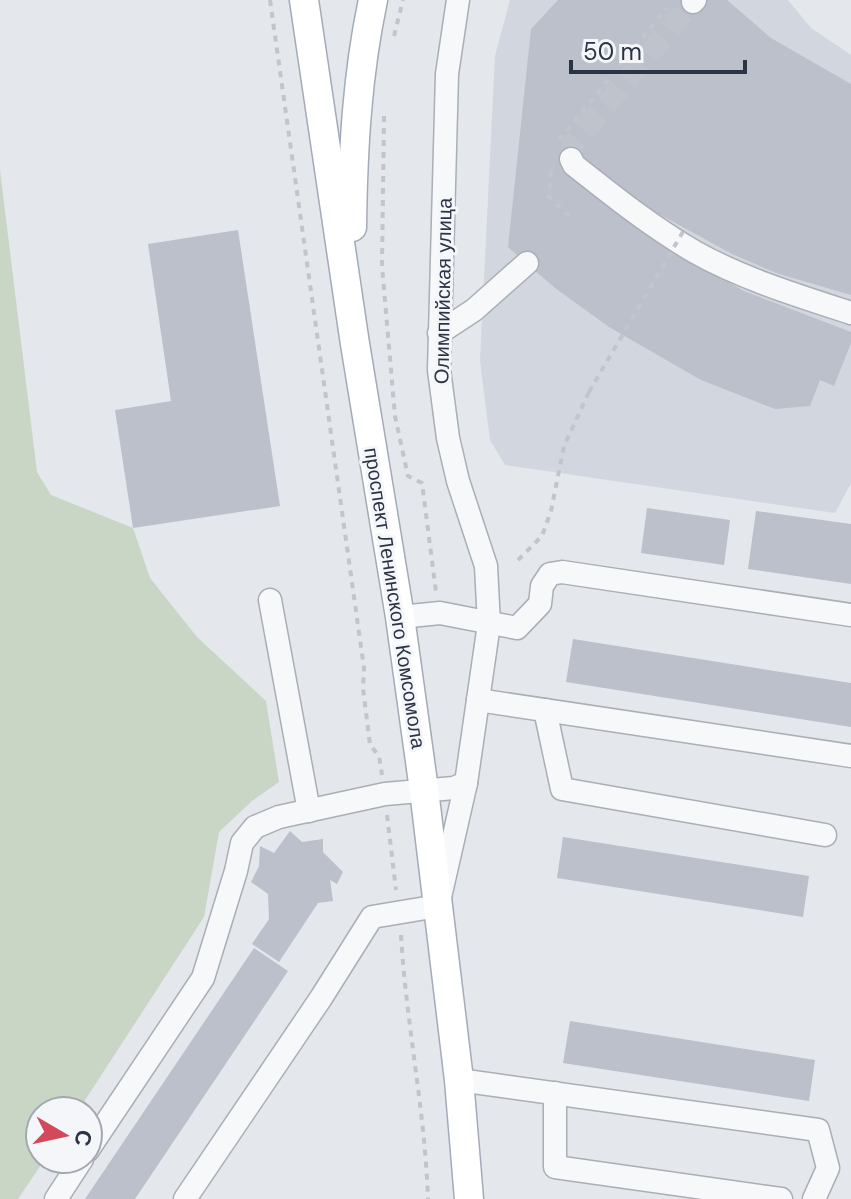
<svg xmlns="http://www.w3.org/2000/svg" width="851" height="1199" viewBox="0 0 851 1199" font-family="'DM Sans',sans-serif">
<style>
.built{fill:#d2d6de}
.green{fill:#c9d6c5}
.building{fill:#bbc0ca}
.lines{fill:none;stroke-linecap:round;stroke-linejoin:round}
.minor-tunnel{stroke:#bfc3cb;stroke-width:22;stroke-dasharray:22 11;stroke-linecap:butt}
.minor-casing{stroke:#a9aeb7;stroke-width:25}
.major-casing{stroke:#a3abb8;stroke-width:31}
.path{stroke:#c2c5cb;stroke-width:4;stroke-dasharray:6 6;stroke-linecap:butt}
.minor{stroke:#f7f8fa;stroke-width:22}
.major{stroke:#fff;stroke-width:28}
.path-bridge{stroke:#c2c5cb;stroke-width:4;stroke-dasharray:6 6;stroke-linecap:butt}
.labels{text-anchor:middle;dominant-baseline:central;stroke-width:6;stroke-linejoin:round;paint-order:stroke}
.street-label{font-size:20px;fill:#2b3445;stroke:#f4f6f9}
</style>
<rect width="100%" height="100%" fill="#e4e7ec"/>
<path class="built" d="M510,0h278l23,28 40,27v428l-16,30 -330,-48 -15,-25 -10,-79 15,-305z"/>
<path class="green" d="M0,170l37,302 14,23 82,33 17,50 47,59 69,64 13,81 -27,19 -33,31 -15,85 -126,194h-38v48h5l-27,40h-18z"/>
<g class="building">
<path d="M558,0h169l44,38 80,46v211l-75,-22 -44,-19 -84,-46 15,36 81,47 107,41v11l-17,43 -14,-6 -10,26 -35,3 -74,-29 -92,-53 -54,-39 -47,-41 23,-218z"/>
<path d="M238,230l42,276 -147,22 -18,-118 56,-9 -23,-157z"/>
<path d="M647,508l83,12 -6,45 -83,-12z"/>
<path d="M756,511l95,13v60l-103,-15z"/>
<path d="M573,639l278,44v44l-285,-45z"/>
<path d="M290,831l12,11 21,-3v13l20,20 -6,12 -7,-4 3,21 -15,2 -39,59 -27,-18 17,-25 -1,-25 -17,-12 8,-16 1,-20 14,7z"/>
<path d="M563,837l246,39 -6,41 -246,-39z"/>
<path d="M254,948l34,23 -153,228h-50z"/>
<path d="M570,1021l245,39 -6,41 -246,-38z"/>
</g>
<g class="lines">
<path class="minor-tunnel" d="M571,159l1,-14 121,-143"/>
<g class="minor-casing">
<g id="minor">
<path d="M693,2l2,-2"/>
<path d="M571,159l3,6c39,31 78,62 121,87 48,27 104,44 156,61"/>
<path d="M439,333l35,-23 53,-47"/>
<path d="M270,600l39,211"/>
<path d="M400,617l40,-4 77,15 23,-24 2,-18 8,-12 12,-2 289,43"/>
<path d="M478,700l373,56"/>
<path d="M545,710l17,79 263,46"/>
<path d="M459,1080l359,50 10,38 -14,31"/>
<path d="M555,1093v74l226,32"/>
<path d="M88,1150l115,-172 33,-107 6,-28 13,-16 24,-10 106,-23 69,-6 12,-5"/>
<path d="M56,1199l26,-40"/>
<path d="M185,1199l136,-201 51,-81 66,-11 28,-123 23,-159 -3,-58 -28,-85 -10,-43 -9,-68 8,-296 11,-74"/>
</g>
</g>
<g class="major-casing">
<g id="major">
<path d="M304,0l51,344 45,273 24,173 35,290 10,119"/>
<path d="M352,227c1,-77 5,-152 21,-227"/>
</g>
</g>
<g class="path">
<path d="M270,0l94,668 -1,20 7,57 9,11 3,19"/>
<path d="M394,36l9,-36"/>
<path d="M384,116l-2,150 13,150 13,60 14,7 14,109"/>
<path d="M559,140l108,-132"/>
<path d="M551,171l-2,26 23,22"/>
<path d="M518,560l24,-24 9,-25 13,-65 25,-54"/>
<path d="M387,815l9,75"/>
<path d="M401,935c5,88 24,175 27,264"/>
</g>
<use href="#minor" class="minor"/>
<use href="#major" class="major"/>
<path class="path-bridge" d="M589,392l95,-162"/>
</g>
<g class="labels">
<g class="street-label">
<text transform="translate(443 291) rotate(-89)">Олимпийская улица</text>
<text transform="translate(395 598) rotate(81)">проспект Ленинского Комсомола</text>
</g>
</g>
<g transform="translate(64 1135) rotate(99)"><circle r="38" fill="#f4f6f9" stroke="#a4a8b1" stroke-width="2"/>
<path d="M0-6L14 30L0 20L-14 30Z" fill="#d1495b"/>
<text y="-12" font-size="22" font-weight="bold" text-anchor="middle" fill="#2b3445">С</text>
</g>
<path d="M571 60v12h174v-12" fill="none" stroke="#2b3445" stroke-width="4"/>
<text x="583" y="60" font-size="24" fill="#2b3445" stroke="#f4f6f9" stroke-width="6" paint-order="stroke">50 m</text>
</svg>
